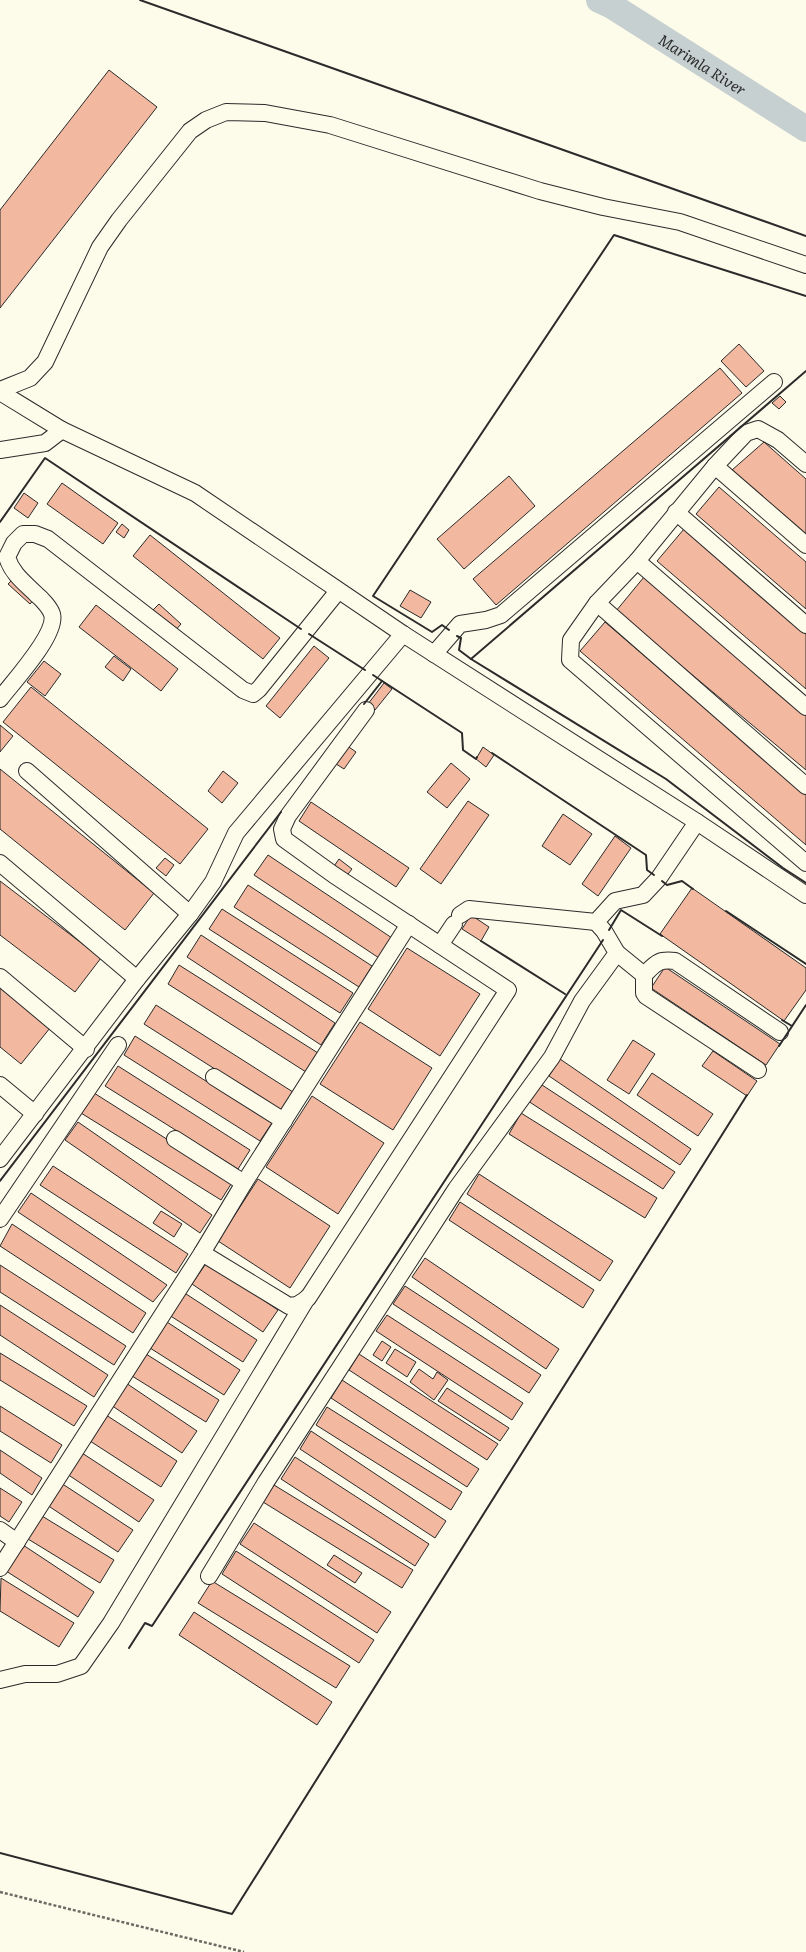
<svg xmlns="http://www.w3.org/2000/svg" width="806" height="1952" viewBox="0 0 806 1952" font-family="Literata,serif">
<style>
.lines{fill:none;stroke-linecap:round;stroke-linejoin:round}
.river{stroke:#c7d0d0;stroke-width:26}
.building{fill:#f2b8a0;stroke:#2b2b2b}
.minor-casing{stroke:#2b2b2b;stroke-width:18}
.path{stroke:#6a6964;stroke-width:2.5;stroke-dasharray:3 2;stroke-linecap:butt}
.minor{stroke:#fdfbea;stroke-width:16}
.wall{stroke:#2b2b2b;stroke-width:2}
.labels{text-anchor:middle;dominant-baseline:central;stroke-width:3;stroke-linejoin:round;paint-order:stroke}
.water-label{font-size:15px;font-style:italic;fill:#2b2b2b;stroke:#fdfbea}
</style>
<rect width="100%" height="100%" fill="#fdfbea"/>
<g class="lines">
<path class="river" id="s1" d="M599,0l13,6 194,123"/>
</g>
<g class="building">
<path d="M109,70l48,37 -157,201v-98z"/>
<path d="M739,344l25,27 -18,16 -25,-26z"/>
<path d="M720,368l22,25 -246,212 -23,-26z"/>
<path d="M780,396l6,6 -7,7 -7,-6z"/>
<path d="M764,442l42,37v56l-74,-65z"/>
<path d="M509,476l26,30 -71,63 -27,-30z"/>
<path d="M62,483l56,40 -15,21 -56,-40z"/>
<path d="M719,487l87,75v47l-110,-95z"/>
<path d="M24,493l14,10 -10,15 -14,-10z"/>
<path d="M122,524l7,6 -5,8 -8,-6z"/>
<path d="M684,529l122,105v55l-149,-128z"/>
<path d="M150,535l130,103 -17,21 -130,-103z"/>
<path d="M15,577l21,20 -6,7 -22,-20z"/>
<path d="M644,577l162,136v57l-190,-159z"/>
<path d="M410,590l21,12 -10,16 -21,-12z"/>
<path d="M159,604l22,20 -7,8 -23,-20z"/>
<path d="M96,605l82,64 -17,22 -82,-64z"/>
<path d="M605,622l201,173v50l-226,-194z"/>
<path d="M314,646l15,12 -49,60 -14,-12z"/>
<path d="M114,656l17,13 -8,12 -18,-14z"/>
<path d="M44,661l17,13 -16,22 -18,-14z"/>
<path d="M384,683l8,6 -17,21 -7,-6z"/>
<path d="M31,687l177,142 -28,35 -177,-142z"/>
<path d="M0,725l13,11 -13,16z"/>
<path d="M346,745l10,7 -12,17 -11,-7z"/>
<path d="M483,747l11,8 -8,12 -10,-8z"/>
<path d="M451,763l19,16 -23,29 -20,-16z"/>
<path d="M0,769l154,124 -29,37 -125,-101z"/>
<path d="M223,771l15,12 -16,20 -14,-12z"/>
<path d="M468,801l21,14 -48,69 -21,-15z"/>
<path d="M311,802l98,66 -13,19 -97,-66z"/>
<path d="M563,814l29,20 -22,31 -28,-19z"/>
<path d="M615,836l16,12 -33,48 -16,-12z"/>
<path d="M268,855l124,83 -13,20 -125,-83z"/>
<path d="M165,858l9,7 -8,11 -10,-8z"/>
<path d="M339,859l13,10 -7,9 -13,-9z"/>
<path d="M0,881l101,77 -26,34 -75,-57z"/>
<path d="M248,885l124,81 -13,21 -125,-80z"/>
<path d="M692,888l114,80v22l-22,31 -124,-87z"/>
<path d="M222,909l131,84 -13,20 -131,-84z"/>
<path d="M471,915l18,12 -8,14 -19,-12z"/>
<path d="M201,935l134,88 -14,22 -134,-88z"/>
<path d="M407,948l73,46 -40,62 -72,-47z"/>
<path d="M179,965l139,88 -12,19 -138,-88z"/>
<path d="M665,967l115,77 -14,21 -115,-77z"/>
<path d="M0,988l50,40 -29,36 -21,-17z"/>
<path d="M156,1005l137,87 -12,19 -137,-87z"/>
<path d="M360,1022l72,46 -39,62 -73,-46z"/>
<path d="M135,1036l137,87 -12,18 -136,-86z"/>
<path d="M633,1040l22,14 -26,40 -22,-14z"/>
<path d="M713,1051l44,30 -10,15 -45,-30z"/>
<path d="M560,1059l131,90 -11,16 -131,-89z"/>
<path d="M118,1066l132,84 -12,19 -133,-83z"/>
<path d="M652,1073l61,41 -15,22 -61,-41z"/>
<path d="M539,1083l136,89 -12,17 -135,-88z"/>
<path d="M94,1093l139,88 -12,19 -140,-87z"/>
<path d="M312,1096l72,47 -46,71 -72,-47z"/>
<path d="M521,1113l136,85 -12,20 -136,-84z"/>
<path d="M78,1122l134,93 -12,18 -135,-93z"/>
<path d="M53,1166l135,88 -12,19 -136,-88z"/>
<path d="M479,1174l134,87 -13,20 -133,-87z"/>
<path d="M258,1179l72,47 -40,62 -72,-47z"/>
<path d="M31,1193l136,92 -14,17 -135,-90z"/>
<path d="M460,1202l134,88 -11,18 -134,-88z"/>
<path d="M161,1211l21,13 -8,13 -21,-14z"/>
<path d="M12,1224l134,89 -13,20 -133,-87z"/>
<path d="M425,1258l134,91 -13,20 -134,-92z"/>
<path d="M207,1262l71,48 -15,22 -71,-48z"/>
<path d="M0,1265l126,81 -12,19 -114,-73z"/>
<path d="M405,1286l136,89 -12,18 -136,-89z"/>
<path d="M183,1292l74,48 -14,22 -74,-47z"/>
<path d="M0,1305l108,70 -14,22 -94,-62z"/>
<path d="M387,1315l136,88 -11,17 -136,-89z"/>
<path d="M167,1322l73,48 -16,25 -74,-47z"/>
<path d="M382,1341l9,6 -9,14 -9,-6z"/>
<path d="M395,1349l21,13 -9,15 -21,-14z"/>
<path d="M0,1353l87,53 -13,20 -74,-46z"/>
<path d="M146,1354l73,46 -13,22 -74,-46z"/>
<path d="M359,1354l139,90 -11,16 -138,-90z"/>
<path d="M419,1369l14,10 4,-7 11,8 -14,20 -24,-18z"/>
<path d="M342,1380l137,89 -12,18 -136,-89z"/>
<path d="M126,1383l71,48 -15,22 -71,-48z"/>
<path d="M447,1388l62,40 -9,13 -62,-40z"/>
<path d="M0,1406l62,39 -11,18 -51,-32z"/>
<path d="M327,1407l135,85 -11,18 -135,-85z"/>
<path d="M106,1415l71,46 -16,26 -71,-46z"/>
<path d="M311,1431l135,90 -11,17 -135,-89z"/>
<path d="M0,1450l42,28 -10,17 -32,-22z"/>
<path d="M82,1453l72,47 -15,22 -72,-48z"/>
<path d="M295,1457l134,87 -14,22 -134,-87z"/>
<path d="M61,1483l72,47 -15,22 -71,-47z"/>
<path d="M274,1485l139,85 -11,18 -139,-86z"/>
<path d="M0,1488l22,14 -13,20 -9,-6z"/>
<path d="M42,1516l72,44 -14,23 -72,-44z"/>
<path d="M254,1523l137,89 -14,21 -137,-89z"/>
<path d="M23,1545l71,47 -16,25 -72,-46z"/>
<path d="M236,1551l138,89 -15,23 -137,-89z"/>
<path d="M334,1555l28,18 -7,10 -28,-18z"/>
<path d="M1,1578l73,45 -15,24 -59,-36z"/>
<path d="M212,1581l138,85 -14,22 -138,-85z"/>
<path d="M194,1612l138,90 -15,23 -138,-90z"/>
</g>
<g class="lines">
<g class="minor-casing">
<g id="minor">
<path d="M0,390l30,-12 15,-16 55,-115 19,-27 71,-89 16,-11 20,-8 39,1 65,12 210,66 63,16 77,15 126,43"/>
<path d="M0,392l62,38 133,63 208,141 294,188 109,73"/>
<path d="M0,450l45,-7 17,-13"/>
<path d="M806,464l-28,-24 -20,-11 -12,4 -31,33 -78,95 -40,42 -26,37 -1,20 236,203"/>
<path d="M715,466l91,79"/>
<path d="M676,512l130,113"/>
<path d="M637,561l169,146"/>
<path d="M597,603l209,183"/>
<path d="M434,654l26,-30 26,-4 15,-5 273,-233"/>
<path d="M0,699c12,-16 58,-65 52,-85 -2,-6 -10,-15 -15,-19 -12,-12 -25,-21 -30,-38l7,-14 9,-9h12l13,5 195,151 10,4 6,-5 79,-98"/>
<path d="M27,771l163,143"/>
<path d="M0,863l137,116"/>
<path d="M460,915l9,-6 127,13"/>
<path d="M440,945l14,-21"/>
<path d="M617,953l27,22v18l2,3 112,74"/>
<path d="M644,975c12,-12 14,-16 31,-14l105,71"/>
<path d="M0,977l86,72"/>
<path d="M214,1077l70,44"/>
<path d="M0,1085l35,29"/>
<path d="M175,1139l69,44"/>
<path d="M0,1159l137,-180 53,-65 23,-32 23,-49 167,-199"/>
<path d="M0,1219l118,-174"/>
<path d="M202,1253l42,-70 165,-259"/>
<path d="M0,1530l17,12"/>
<path d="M0,1568l202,-315 87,53 8,-1 11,-7 200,-308 -174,-115 -50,-36 -2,-10 6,-13 78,-106"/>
<path d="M209,1576l57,-94 190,-293 96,-132 30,-56 35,-48 -13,-22 -8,-9 19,-21 28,-6 16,-17 38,-56"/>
<path d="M0,1680l25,-6h32l24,-8 30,-43 196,-325"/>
</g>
</g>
<path class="path" d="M0,1892l244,60"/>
<use href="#minor" class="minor"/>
<g class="wall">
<path d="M140,0l666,236"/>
<path d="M0,522l45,-64 256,171"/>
<path d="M449,630l-7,-5 -10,7 -59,-36 241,-361 192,61"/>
<path d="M309,634l56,36"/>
<path d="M457,636l4,2 -2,12 12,9 195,120 117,89 23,15"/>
<path d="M471,659l335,-288"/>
<path d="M373,675l89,58 1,17 13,9 1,-2"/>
<path d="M364,704l18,-23"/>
<path d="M492,753l154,102 1,15 7,5"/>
<path d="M662,881l5,4 15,-4 11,8"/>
<path d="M726,911l80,53"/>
<path d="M609,930l12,-20 41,26"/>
<path d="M481,941l84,53"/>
<path d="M782,1020l10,6"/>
<path d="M779,1046l27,-41"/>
<path d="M0,1181l281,-369"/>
<path d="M129,1648l16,-25 7,3 451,-686"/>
<path d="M0,1853l232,61 515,-819"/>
</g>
</g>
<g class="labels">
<g class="water-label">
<text stroke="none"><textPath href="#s1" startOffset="122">Marimla River</textPath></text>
</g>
</g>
</svg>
